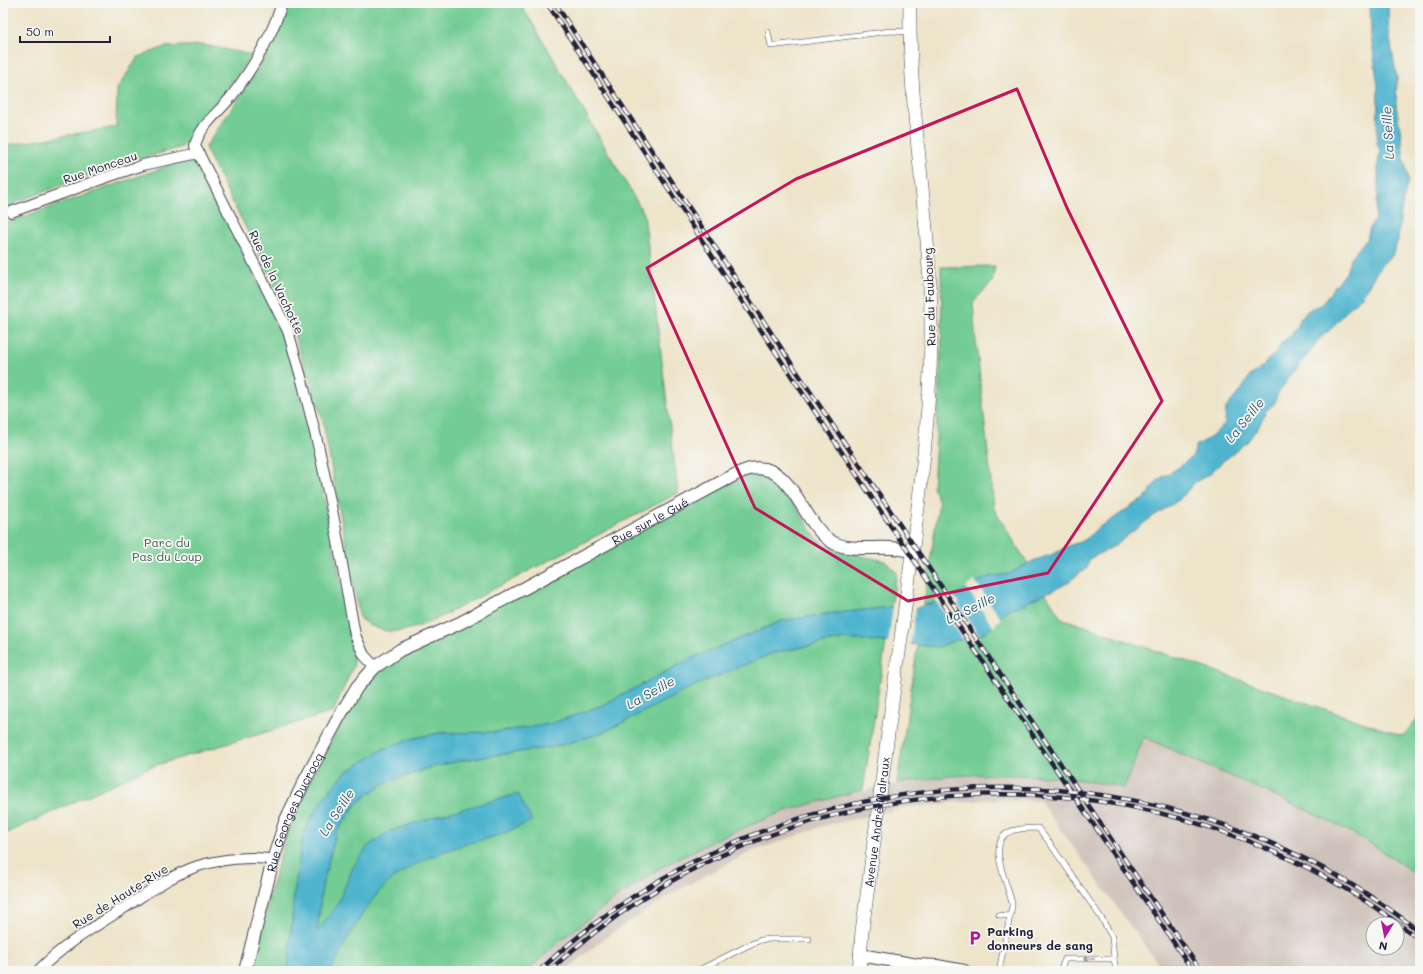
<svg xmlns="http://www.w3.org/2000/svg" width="1423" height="974" viewBox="0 0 1423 974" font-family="Mali,sans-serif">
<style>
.industrial{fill:#cec1b9;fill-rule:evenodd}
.green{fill:#72cc93;stroke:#4a7767}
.water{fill:#50b5cf;stroke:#396c85}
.pier{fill:#eee4c9}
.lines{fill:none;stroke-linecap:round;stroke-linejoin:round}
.service-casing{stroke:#413f50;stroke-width:6}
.minor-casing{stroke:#413f50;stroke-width:12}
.tertiary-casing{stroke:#413f50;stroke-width:14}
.secondary-casing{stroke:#413f50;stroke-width:14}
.service{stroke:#fff;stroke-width:5}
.minor{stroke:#fff;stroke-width:10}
.tertiary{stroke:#fff;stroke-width:12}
.secondary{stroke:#fff;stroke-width:13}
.rail-casing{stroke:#22223b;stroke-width:4.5}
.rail{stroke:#f6f6f2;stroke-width:3;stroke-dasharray:9;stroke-linecap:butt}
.oneway{fill:#9c9ca7}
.marked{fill:none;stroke:#c2185b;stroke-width:3;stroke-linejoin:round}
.labels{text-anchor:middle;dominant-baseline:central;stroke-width:3.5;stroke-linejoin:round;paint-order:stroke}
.street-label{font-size:12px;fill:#22223b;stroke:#f6f6f2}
.park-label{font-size:12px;fill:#3e5e5a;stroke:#f6f6f2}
.poi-label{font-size:12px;font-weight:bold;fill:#22223b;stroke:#f6f6f2;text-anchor:start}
.water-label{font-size:13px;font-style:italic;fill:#345d76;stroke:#f6f6f2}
</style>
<rect width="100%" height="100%" fill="#f6f6f2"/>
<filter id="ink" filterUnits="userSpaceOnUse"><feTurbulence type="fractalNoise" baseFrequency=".025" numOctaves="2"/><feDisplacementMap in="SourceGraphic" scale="8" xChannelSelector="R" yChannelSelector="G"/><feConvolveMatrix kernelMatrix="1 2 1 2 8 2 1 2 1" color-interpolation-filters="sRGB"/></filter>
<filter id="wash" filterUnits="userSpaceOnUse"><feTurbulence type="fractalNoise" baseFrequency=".012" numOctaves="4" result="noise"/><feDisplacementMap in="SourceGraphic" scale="16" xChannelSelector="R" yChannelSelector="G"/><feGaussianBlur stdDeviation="0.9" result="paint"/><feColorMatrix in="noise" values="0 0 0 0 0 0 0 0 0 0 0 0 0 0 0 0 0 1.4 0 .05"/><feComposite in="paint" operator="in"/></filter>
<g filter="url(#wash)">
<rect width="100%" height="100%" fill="#eee4c9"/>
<path class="industrial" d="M1144,737l74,34 96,42 84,47 22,18v93h-257l-123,-170 -57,-1 -76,7 -84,19 -75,27 -75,40 -67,44 -41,34h-38l34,-31 53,-41 48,-32 57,-29 66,-27 112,-28 55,-7 70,-1 75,6 27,7zM1373,924h24v24h-24z"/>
<g class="green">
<path d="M288,3h231l13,19 112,192 34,279 -245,128c-29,11 -46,17 -73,-2l-38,-202 -40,-118 -77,-151 51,-76 24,-42z"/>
<path d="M204,45l48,10 -70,92 -68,19 -98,36 -13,12v-68l113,-19 1,-38 21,-32 27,-10z"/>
<path d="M188,159l11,6 82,164 17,54 20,86 23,113 13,83 -21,47 -183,55 -147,68v-611z"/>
<path d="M995,266l-3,16 -19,20 2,30 19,177 67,109 342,118 17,-21v163c-56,-45 -124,-73 -190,-102 -29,-12 -57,-26 -86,-39l-20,51c-54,-13 -117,-15 -172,-12 -18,2 -37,5 -55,7l42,-281 -6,-14 9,-150 -1,-71z"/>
<path d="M763,474l17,8 35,54 10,9 11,5 49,11 12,12 -6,34 -64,7 -45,7 -92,38 -89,47 -51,18 -53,8 -58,1 -29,6 -27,10 -56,45 -17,25 -8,19 -8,56 -6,77h-35l17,-79 15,-52 24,-59 35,-62 29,-42 22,-19 352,-183z"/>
<path d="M844,639l42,3 -23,148 -78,21 -66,27 -57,29 -48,32 -53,41 -34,31h-210v-38l5,-47 14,-52 20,-30 26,-20 46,-16 35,-8 91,-13 48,-14 94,-48 54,-23 23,-9z"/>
</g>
<path class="water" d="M1370,3h18l1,30 8,46 -1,25 6,37 1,13 4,17 1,9 -7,31 -3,29 -6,16 -11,9 -19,31 -15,14 -15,18 -14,12 -6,10 -12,13 -23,32 -2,8 -9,8 -6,13 -12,17 -18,15 -7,5 -13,13 -15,8 -16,18 -27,17 -41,31 -22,11 -2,9 -23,17 -35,16 -4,3 -17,5 -14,13 -2,6 -20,12h-16l-18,7 -52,-5 -42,-3 -71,14 -77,32 -94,48 -48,14 -91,13 -35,8 -46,16 -26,20 -20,30 -14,52 -5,46 22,-31 14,-34 15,-21 22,-15 46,-15 82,-22 14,27c-12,5 -24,11 -37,15 -11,4 -24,6 -35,10 -25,8 -50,19 -71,36 -26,23 -42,59 -59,89h-42l6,-77 8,-56 8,-19 17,-25 19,-22 37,-23 27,-10 29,-6 58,-1 53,-8 51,-18 89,-47 92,-38 45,-7 64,-7 19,3 41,-13 12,-6 16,-10 13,-5 16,-2 27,-14 16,-5 19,-10 11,-3 8,-5 7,-8 14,-8 23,-16 11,-6 15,-20 19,-11 15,-12 3,-10 15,-9 14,-14 1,-15 15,-18 9,-14 14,-10 6,-8 5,-4 7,-12 9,-6 7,-10 2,-8 10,-9 10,-4 6,-6 8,-12 12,-14 4,-14 17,-21 3,-10 5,-9 3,-26v-29l2,-14 -3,-6 1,-58 -7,-50z"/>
<g class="pier">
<path d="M975,581l26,38 -5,4 -2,5 -28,-41z"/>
<path d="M952,594l7,9 -1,1 22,33 -7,4h-9l-19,-28h-1l-9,-14z"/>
<path d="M893,606l17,2 6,-2 -6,41 -22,-3z"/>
</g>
</g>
<g filter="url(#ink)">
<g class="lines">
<g class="service-casing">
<g id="service">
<path d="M768,32l3,14 120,-15 19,1"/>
<path d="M1010,916c1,-4 2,-8 2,-12 -3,-18 -25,-58 -5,-71 9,-5 21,-5 31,-5l11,14 53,77 10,18 2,22"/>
<path d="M697,971l54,-27 10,-4 10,-1h38"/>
<path d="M999,971l11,-55 -11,-1"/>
<path d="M1060,971l5,-12h49l2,12"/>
</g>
</g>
<g class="minor-casing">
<g id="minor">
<path d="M282,3c-10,34 -30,66 -51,94 -12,15 -32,30 -36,49l93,185 15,53 16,65 15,71 21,115 9,20 11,12"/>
<path d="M11,212l93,-34 39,-13 56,-12"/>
<path d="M38,971c25,-26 56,-44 86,-63 23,-15 47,-33 74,-42 19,-6 55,-11 75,-6"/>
</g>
</g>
<g class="tertiary-casing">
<g id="tertiary">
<path d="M860,955l58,10 19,1 27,5"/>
<path id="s1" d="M245,971l28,-111 12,-38 18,-38 36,-67 18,-30 18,-20 25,-17 60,-27 265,-143c8,-4 16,-9 25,-11 44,-9 51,57 84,74 17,8 39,4 57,5 7,0 14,2 21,3"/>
</g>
</g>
<g class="secondary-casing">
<g id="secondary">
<path id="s2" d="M859,971l3,-40c14,-98 25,-196 39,-293 13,-101 29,-202 30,-303 1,-111 -23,-221 -21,-332"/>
</g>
</g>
<use href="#service" class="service"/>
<use href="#minor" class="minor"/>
<use href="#tertiary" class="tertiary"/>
<use href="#secondary" class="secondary"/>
<g class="rail-casing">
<g id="rail">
<path d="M547,3l192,294 149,225 305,449"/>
<path d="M555,3l240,366 333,495 73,107"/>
<path d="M539,971c241,-229 620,-245 881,-39"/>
<path d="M549,971c242,-225 613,-235 871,-31"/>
</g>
</g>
<use href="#rail" class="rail"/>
</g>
<defs><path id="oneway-solid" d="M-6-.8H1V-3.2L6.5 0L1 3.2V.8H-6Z"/></defs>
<use class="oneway" href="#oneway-solid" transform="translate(1089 959) rotate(180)"/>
</g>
<path class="marked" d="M1017,89l50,119 95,193 -114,172 -140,28 -153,-93 -108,-240 149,-89z"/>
<defs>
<g id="parking-bare" transform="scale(1.2)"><path d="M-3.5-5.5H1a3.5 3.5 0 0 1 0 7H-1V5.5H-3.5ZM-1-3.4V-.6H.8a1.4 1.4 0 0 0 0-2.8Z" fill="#b5179e" stroke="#f6f6f2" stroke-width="2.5" paint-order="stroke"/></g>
</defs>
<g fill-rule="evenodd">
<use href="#parking-bare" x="975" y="938"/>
</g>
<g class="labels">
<g class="street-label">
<text transform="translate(100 167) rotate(-19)">Rue Monceau</text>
<text transform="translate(277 282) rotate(65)">Rue de la Vachotte</text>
<text transform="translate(929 297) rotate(-92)">Rue du Faubourg</text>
<text stroke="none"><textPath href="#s1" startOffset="646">Rue sur le Gué</textPath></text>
<text stroke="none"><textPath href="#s1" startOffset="167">Rue Georges Ducrocq</textPath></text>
<text stroke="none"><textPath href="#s2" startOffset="150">Avenue André Malraux</textPath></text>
<text transform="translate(120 896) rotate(-32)">Rue de Haute-Rive</text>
</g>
<g class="park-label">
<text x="167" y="542">Parc du<tspan x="167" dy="14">Pas du Loup</tspan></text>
</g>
<g class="poi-label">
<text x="987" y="931">Parking<tspan x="987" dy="14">donneurs de sang</tspan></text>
</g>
<g class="water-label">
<text transform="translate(1387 133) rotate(-93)">La Seille</text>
<text transform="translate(1244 420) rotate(-51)">La Seille</text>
<text transform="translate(970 608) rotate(-26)">La Seille</text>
<text transform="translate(650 692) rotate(-29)">La Seille</text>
<text transform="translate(336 812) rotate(-57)">La Seille</text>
</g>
</g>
<rect width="1423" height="974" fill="none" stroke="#f6f6f2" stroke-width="16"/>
<g transform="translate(1385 936) rotate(190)"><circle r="19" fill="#f6f6f2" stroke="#a1a1a9"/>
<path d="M0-3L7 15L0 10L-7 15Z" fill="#b5179e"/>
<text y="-6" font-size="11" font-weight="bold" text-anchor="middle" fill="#22223b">N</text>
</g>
<path d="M20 36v6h90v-6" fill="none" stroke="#22223b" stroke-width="2"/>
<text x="26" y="36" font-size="12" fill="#22223b" stroke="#f6f6f2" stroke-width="3" paint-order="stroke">50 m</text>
</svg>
